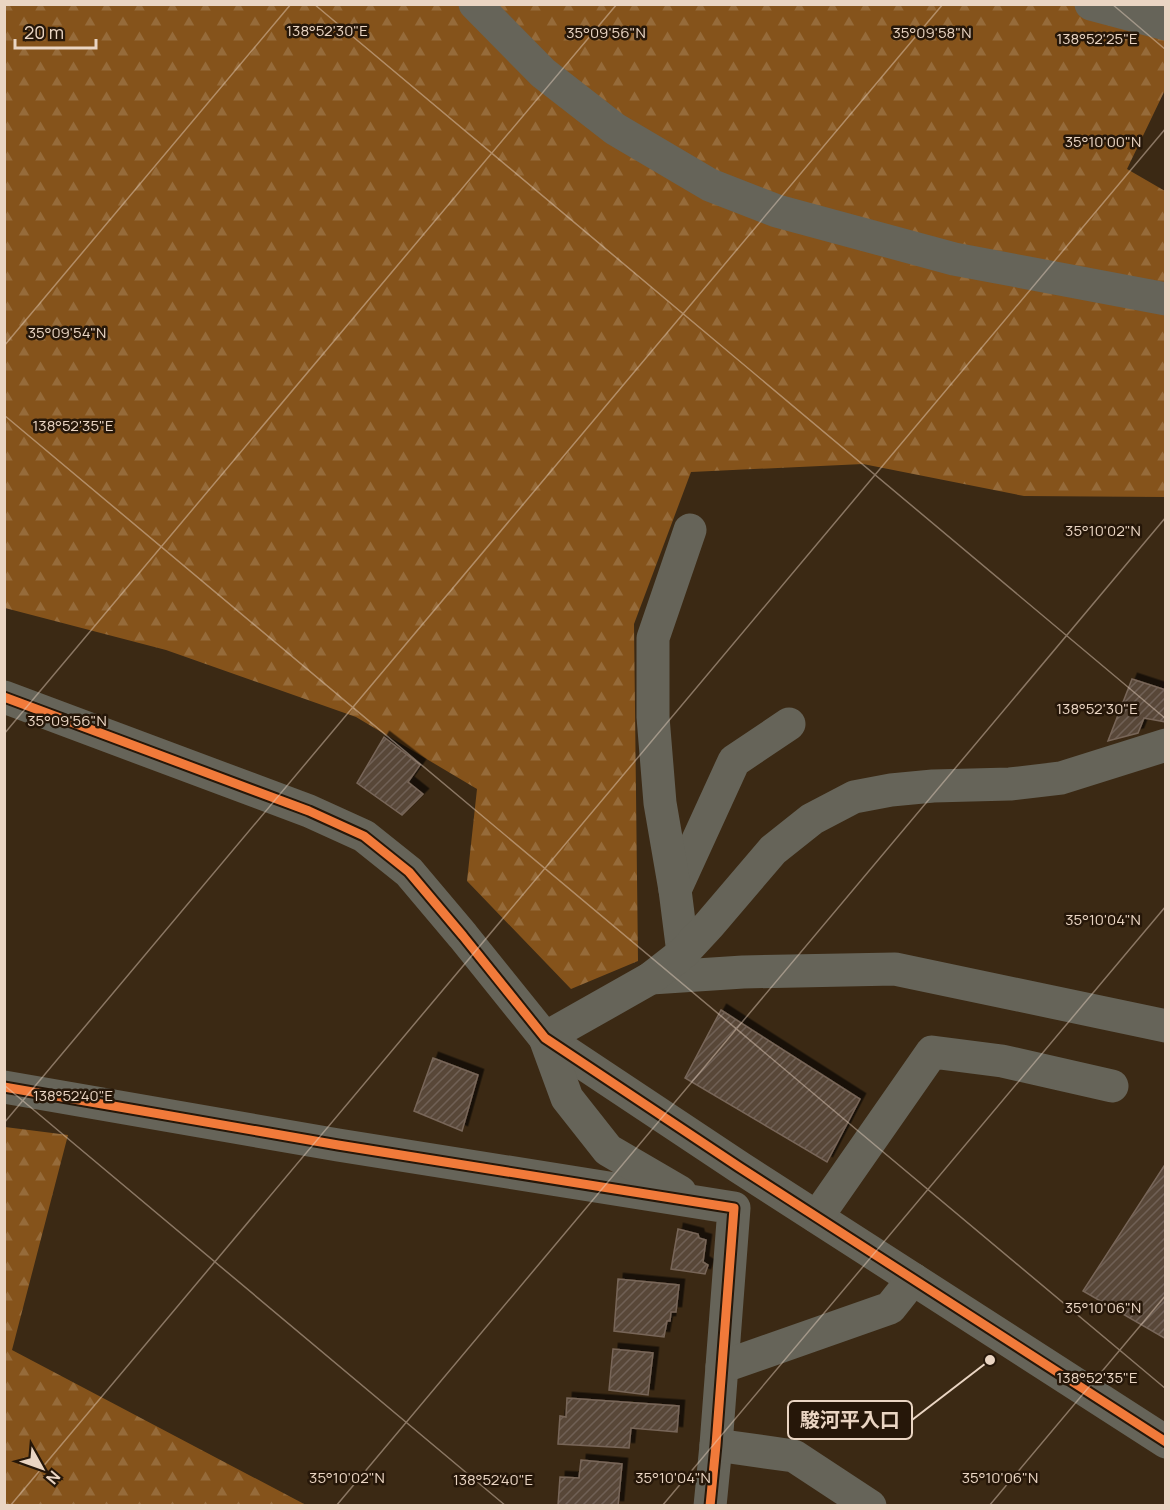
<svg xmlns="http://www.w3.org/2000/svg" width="1170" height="1510" viewBox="0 0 1170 1510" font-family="Manrope,'Noto Sans JP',sans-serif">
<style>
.forest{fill:url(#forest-firs)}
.building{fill:url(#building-hatch);stroke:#786659;stroke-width:1.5;filter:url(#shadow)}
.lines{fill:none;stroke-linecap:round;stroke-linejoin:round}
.minor{stroke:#666459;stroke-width:33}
.cycleway-casing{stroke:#261709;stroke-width:13}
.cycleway{stroke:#f17a3a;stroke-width:9}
.ticks{fill:none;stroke:#ead5c3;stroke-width:1.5;stroke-opacity:0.45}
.ticks-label{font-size:15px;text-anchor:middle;fill:#ead5c3;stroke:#261709;stroke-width:5;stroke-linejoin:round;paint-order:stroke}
.leader{fill:none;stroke:#ead5c3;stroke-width:2}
.callout-dot{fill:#ead5c3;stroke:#261709;stroke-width:2}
.callout{fill:#261709;stroke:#ead5c3;stroke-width:2}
.callout-label{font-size:20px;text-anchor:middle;font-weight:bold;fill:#ead5c3}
</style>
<defs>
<pattern id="forest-firs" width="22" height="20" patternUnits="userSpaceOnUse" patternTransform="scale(1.5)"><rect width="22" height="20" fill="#85531b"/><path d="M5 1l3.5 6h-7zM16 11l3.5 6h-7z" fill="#966b3a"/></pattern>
<pattern id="building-hatch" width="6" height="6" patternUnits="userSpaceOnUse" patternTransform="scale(1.5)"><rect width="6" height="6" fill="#584739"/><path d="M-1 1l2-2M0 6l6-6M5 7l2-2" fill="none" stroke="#706154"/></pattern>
<filter id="shadow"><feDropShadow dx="5.5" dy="-5.5" stdDeviation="0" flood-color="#0009"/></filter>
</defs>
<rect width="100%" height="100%" fill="#3b2914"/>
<g class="forest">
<path d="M4,5h1161v85l-38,79 38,22v306l-141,-1 -161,-32 -172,8 -57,152 4,337 -67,28 -104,-108 10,-92 -121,-72 -190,-67 -161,-42z"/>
<path d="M5,1127l63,8 -56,215 294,155h-301z"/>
</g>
<g class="building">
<path d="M1132,679l34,11v32l-22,-4 -6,15 -30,8z"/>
<path d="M384,737l36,28 -12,17 15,12 -21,21 -45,-32z"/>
<path d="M721,1010l139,89 -33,63 -142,-84z"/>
<path d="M433,1058l45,17 -16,56 -48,-20z"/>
<path d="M1166,1163v176l-83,-48z"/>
<path d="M678,1229l20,5 1,4 7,2 -3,22 5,3 -3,9 -34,-5z"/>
<path d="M618,1279l61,6 -3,27h-5l-1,9h-3l-3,16 -50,-6z"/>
<path d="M613,1349l40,4 -5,42 -39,-5z"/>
<path d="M567,1398l112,8 -2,26 -46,-4 -2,20 -71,-4 2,-28 6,1z"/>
<path d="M581,1460l41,4 -4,42 -60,-1 2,-28 19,1z"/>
</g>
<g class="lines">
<g class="minor">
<path d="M475,4l68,69 72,56 95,56 67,26 177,48 212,40"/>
<path d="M1091,4l75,20"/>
<path d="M4,697l305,114 55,25 45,36 54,64 82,102 194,129 427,275"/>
<path d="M675,890l59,-129 55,-37"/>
<path d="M683,953l-8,-63 -15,-87 -7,-86v-79l37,-108"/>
<path d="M651,978l92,-6 152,-3 271,57"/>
<path d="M4,1087l334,58 396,63 -18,237 -6,61"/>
<path d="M680,1192l-72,-42 -41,-52 -22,-60 106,-60 32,-25 26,-28 64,-75 39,-31 42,-22 37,-7 42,-4 77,-2 51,-6 105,-33"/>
<path d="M817,1217l115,-165 70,9 110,25"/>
<path d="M722,1367l168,-59 23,-29"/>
<path d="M716,1445l78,11 76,50"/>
</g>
<g class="cycleway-casing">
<g id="cycleway">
<path d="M4,697l305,114 55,25 45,36 54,64 82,102 194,129 427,275"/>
<path d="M4,1087l334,58 396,63 -18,237 -6,61"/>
</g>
</g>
<use href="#cycleway" class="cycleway"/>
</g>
<path class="ticks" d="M314,4l852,715M1112,4l54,46M4,346l287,-342M4,415l1162,974M4,734l613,-730M4,1085l502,421M4,1123l939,-1119M10,1506l1156,-1378M336,1506l830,-989M662,1506l504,-600M989,1506l177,-211"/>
<g class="ticks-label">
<text x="327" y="36">138°52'30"E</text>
<text x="606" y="38">35°09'56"N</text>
<text x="932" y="38">35°09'58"N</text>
<text x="1097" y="44">138°52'25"E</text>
<text x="1103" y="147">35°10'00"N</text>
<text x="67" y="338">35°09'54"N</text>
<text x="73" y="431">138°52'35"E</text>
<text x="1103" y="536">35°10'02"N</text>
<text x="1097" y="714">138°52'30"E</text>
<text x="67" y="726">35°09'56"N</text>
<text x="1103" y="925">35°10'04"N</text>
<text x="73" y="1101">138°52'40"E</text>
<text x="1103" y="1313">35°10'06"N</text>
<text x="1097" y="1383">138°52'35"E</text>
<text x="347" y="1483">35°10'02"N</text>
<text x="673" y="1483">35°10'04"N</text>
<text x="1000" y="1483">35°10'06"N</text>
<text x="493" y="1485">138°52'40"E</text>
</g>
<path class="leader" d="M990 1360L912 1420"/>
<circle class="callout-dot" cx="990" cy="1360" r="6"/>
<rect class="callout" x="788" y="1401" width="124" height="38" rx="6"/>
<g class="callout-label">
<text x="850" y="1427">駿河平入口</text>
</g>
<rect width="1170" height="1510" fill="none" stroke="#ead5c3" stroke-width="12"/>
<g transform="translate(42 1468) rotate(130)" stroke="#261709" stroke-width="4.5" paint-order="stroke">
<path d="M0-4.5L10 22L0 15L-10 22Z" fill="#ead5c3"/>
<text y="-9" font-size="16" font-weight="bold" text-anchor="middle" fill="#ead5c3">N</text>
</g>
<path d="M15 39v9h81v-9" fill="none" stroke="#ead5c3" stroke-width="3"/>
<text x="24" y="39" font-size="18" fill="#ead5c3" stroke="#261709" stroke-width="4.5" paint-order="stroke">20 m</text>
</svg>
